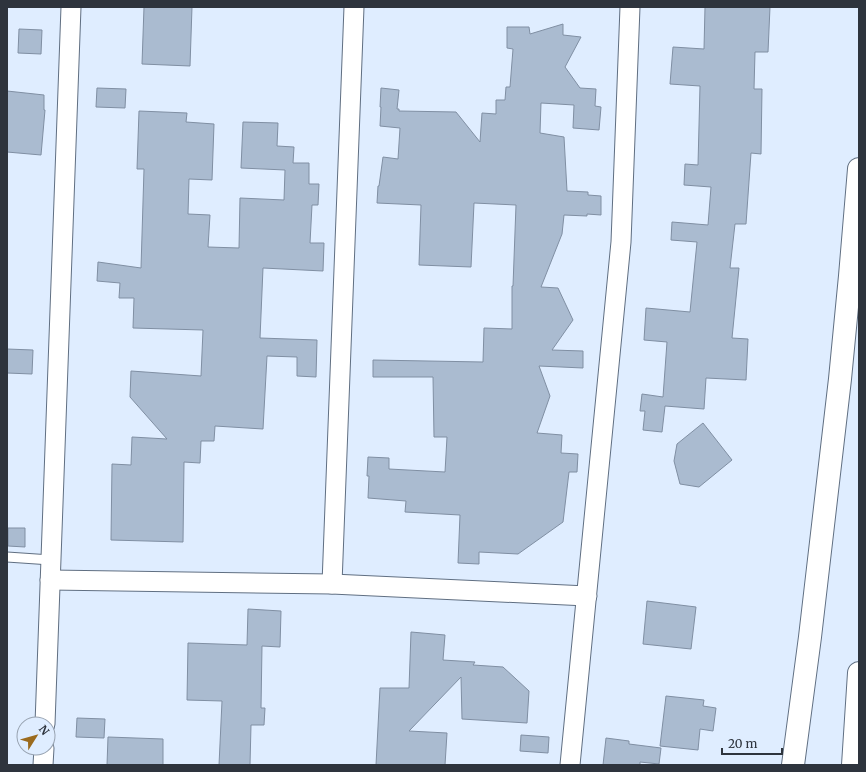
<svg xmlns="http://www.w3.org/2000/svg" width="866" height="772" viewBox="0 0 866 772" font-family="Merriweather,serif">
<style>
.building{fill:#aabbd0;stroke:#808fa3}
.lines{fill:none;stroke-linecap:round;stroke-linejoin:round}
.service-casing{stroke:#606f82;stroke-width:11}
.minor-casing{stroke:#606f82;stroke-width:21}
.secondary-casing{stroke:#606f82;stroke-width:24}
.motorway-casing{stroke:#606f82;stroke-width:24}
.service{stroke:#fff;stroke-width:9}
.minor{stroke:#fff;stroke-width:19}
.secondary{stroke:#fff;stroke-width:22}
.motorway{stroke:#fff;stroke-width:22}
</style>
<rect width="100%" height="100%" fill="#dfedff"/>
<g class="building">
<path d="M144,7h48l-2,59 -48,-2z"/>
<path d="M705,7h65l-2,45h-13l-1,37h8l-1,65 -10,-1 -5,71h-11l-5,44h9l-7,70 16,1 -2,41 -40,-2 -2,31 -39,-3 -3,26 -19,-2 2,-19h-5l2,-17 21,3 4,-55 -23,-2 2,-32 44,4 7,-70 -26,-2 1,-18 36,3 3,-38 -27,-2 1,-21 13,1 2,-79 -30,-2 3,-37 31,2z"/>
<path d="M563,24v11l18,2 -16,30 15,21 16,1 -1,17 6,1 -2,23 -26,-2 1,-23 -33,-2 -1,30 24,4 3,54 21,1v3l13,1v19l-14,-1v2l-23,-1 -2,19 -21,53 17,1 15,32 -21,30 31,1v17l-44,-2 11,30 -13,37 25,2 -1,18 17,1 -1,18h-8l-6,50 -45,32 -39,-2v12l-21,-1 2,-48 -55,-3 1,-11 -38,-3 1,-22h-2l1,-19 21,1v11l56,3 2,-35h-13l-1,-60h-60v-17l110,2 1,-34 28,1v-43h1l3,-81 -42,-2 -3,64 -52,-2 2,-60 -44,-2 1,-17h1l4,-29 15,2 2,-31 -20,-2 1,-19h-1l1,-19 18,2 -2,19h2v2l57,1 24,30 2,-29 14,1v-14h9l1,-13h4l3,-38 -6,-1v-21h22l1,7z"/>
<path d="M19,29l23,1 -1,24 -23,-1z"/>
<path d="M97,88l29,1 -1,19 -29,-1z"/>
<path d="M7,91l37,4v15h1l-4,45 -34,-3z"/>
<path d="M139,111l48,2 -1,9 28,2 -2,56 -23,-1 -1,35 22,1 -2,32 31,1 1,-50 44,2 1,-30 -44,-2 2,-46 35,1 -1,23 17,1 -1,16h16v21h10l-1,21h-6l-2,38h14l-1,28 -60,-3 -3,70 57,2 -1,37 -19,-1v-19l-30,-1 -4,73 -48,-3 -1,15h-13l-1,22 -16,-1 -1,80 -72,-2 1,-76 19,1 1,-28 35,2 -37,-42 1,-26 70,5 2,-46 -70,-2 1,-30h-15l1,-15 -23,-2 1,-19 43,6 3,-99h-7z"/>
<path d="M7,349l26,1 -1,24 -25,-1z"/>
<path d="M703,423l29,37 -33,27 -19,-3 -6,-23 3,-17z"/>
<path d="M8,528h17v19l-17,-1z"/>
<path d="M647,601l49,6 -5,42 -48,-5z"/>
<path d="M248,609l33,2 -1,36 -18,-1 -1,62h4l-1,17h-13l-1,40h-31l3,-64 -35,-1 1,-57 59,2z"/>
<path d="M411,632l34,3 -2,25 32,2 -2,3 30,2 26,24 -2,32 -65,-4 -1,-42 -52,54 38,2 -2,32h-69l4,-77h29z"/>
<path d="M666,696l38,4 -1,6 13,2 -3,23 -13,-2 -2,21 -38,-4z"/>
<path d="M77,718l28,1 -1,19 -28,-1z"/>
<path d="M521,735l28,2 -1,16 -28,-2z"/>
<path d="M108,737l55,2v26h-56z"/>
<path d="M606,738l23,3v3l32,4 -2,16 -19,-2v3h-37z"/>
</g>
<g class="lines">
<g class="service-casing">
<path id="service" d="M7,557l44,3"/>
</g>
<g class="minor-casing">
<g id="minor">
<path d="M50,580l282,4 255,12"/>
<path d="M332,584l22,-577"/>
<path d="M45,724l26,-717"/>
<path d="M43,765l1,-17"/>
<path d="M570,765l51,-523 9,-235"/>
</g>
</g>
<g class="secondary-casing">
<path id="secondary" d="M793,765l17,-128 30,-258 10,-103 9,-107"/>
</g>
<g class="motorway-casing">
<path id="motorway" d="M853,765l6,-92"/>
</g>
<use href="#service" class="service"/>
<use href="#minor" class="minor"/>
<use href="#secondary" class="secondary"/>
<use href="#motorway" class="motorway"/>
</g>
<rect width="866" height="772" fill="none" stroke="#2e343d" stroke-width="16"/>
<g transform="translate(36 736) rotate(53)"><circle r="19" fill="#dfedff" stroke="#98a3b1"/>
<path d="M0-3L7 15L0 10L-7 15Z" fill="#9b6b1e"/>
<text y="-6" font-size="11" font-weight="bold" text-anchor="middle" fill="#2e343d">N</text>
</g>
<path d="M722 748v6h60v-6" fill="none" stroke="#2e343d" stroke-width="2"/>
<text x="728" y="748" font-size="12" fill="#2e343d" stroke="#dfedff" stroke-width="3" paint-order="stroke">20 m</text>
</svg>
